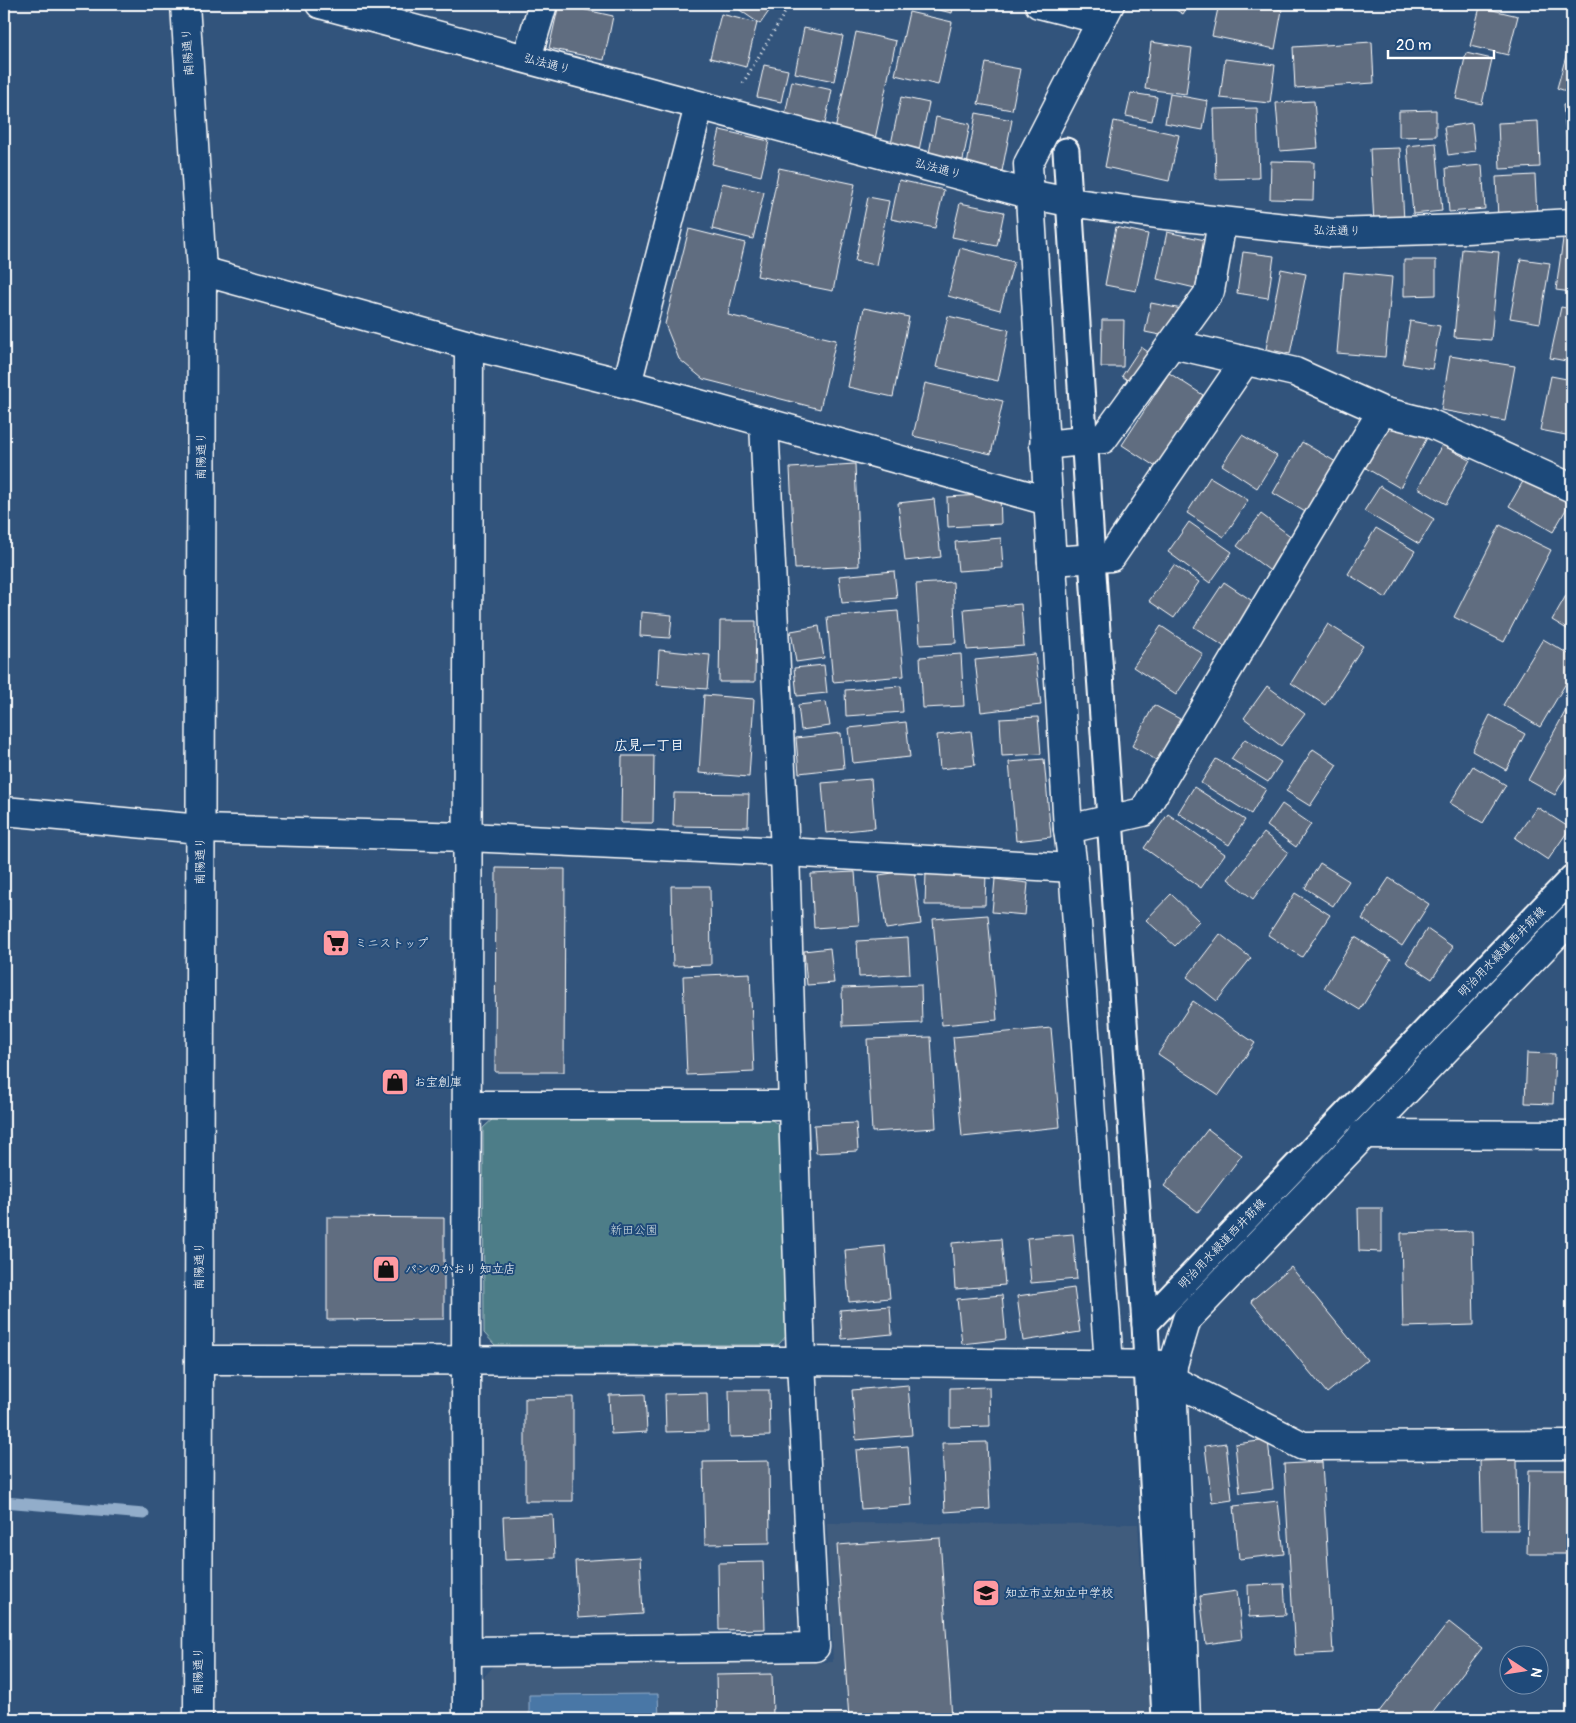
<svg xmlns="http://www.w3.org/2000/svg" width="1576" height="1723" viewBox="0 0 1576 1723" font-family="Pangolin,'Klee One',sans-serif">
<style>
.built{fill:#405c7d}
.green{fill:#4e7d88;stroke:#a6bec4}
.water{fill:#4a77a6;stroke:#92adca}
.lines{fill:none;stroke-linecap:round;stroke-linejoin:round}
.stream{stroke:#92adca;stroke-width:11}
.building{fill:#606d80;stroke:#fff}
.pedestrian-casing{stroke:#fff;stroke-width:29}
.minor-casing{stroke:#fff;stroke-width:31}
.tertiary-casing{stroke:#fff;stroke-width:31}
.path{stroke:#fff;stroke-width:3;stroke-dasharray:1 4;stroke-linecap:butt}
.pedestrian{stroke:#1f4a7a;stroke-width:25}
.minor{stroke:#1f4a7a;stroke-width:28}
.tertiary{stroke:#1f4a7a;stroke-width:28}
.labels{text-anchor:middle;dominant-baseline:central;stroke-width:4;stroke-linejoin:round;paint-order:stroke}
.street-label{font-size:12px;fill:#fff;stroke:#1f4a7a}
.poi-label{font-size:12px;fill:#fff;stroke:#1f4a7a;text-anchor:start}
.park-label{font-size:12px;fill:#d3dee1;stroke:#1f4a7a}
.neighbourhood-label{font-size:14px;font-weight:bold;fill:#fff;stroke:#1f4a7a}
</style>
<rect width="100%" height="100%" fill="#32547c"/>
<filter id="ink" filterUnits="userSpaceOnUse"><feTurbulence type="fractalNoise" baseFrequency=".02" numOctaves="2"/><feDisplacementMap in="SourceGraphic" scale="10" xChannelSelector="R" yChannelSelector="G"/><feConvolveMatrix kernelMatrix="1 2 1 2 8 2 1 2 1" color-interpolation-filters="sRGB"/></filter>
<g filter="url(#ink)">
<path class="built" d="M827,1523l311,1 13,195h-669l-1,-39 13,-14 339,-4z"/>
<path class="green" d="M496,1116l272,1 13,10 8,206 -11,12h-283l-11,-12 -1,-205z"/>
<path class="water" d="M658,1694l1,25h-130v-24z"/>
<g class="lines">
<path class="stream" d="M4,1502l140,12"/>
</g>
<g class="building">
<path d="M559,4l54,12 -9,44 -55,-12z"/>
<path d="M731,4h43l-14,20z"/>
<path d="M913,4h41l-2,9z"/>
<path d="M1166,4h23l-6,10z"/>
<path d="M1219,4h32l31,6 -7,39 -63,-13z"/>
<path d="M1480,7l38,9 -10,39 -38,-9z"/>
<path d="M909,12l43,10 -14,63 -43,-10z"/>
<path d="M721,14l36,9 -11,44 -36,-9z"/>
<path d="M804,28l39,8 -9,45 -39,-8z"/>
<path d="M856,32l40,9 -21,98 -40,-9z"/>
<path d="M1572,35v58l-15,-5z"/>
<path d="M1151,42l41,6 -6,46 -41,-5z"/>
<path d="M1372,42l2,41 -79,5 -2,-41z"/>
<path d="M1466,53l26,6 -10,45 -26,-5z"/>
<path d="M1225,59l50,6 -5,38 -50,-5z"/>
<path d="M986,63l34,6 -8,41 -34,-6z"/>
<path d="M764,65l24,5 -7,32 -24,-5z"/>
<path d="M792,81l40,9 -8,38 -40,-8z"/>
<path d="M1131,93l26,4 -5,24 -26,-5z"/>
<path d="M1170,94l38,7 -5,29 -38,-7z"/>
<path d="M901,97l28,6 -10,47 -28,-6z"/>
<path d="M1314,101l4,47 -38,3 -4,-48z"/>
<path d="M1572,104v85l-9,-84z"/>
<path d="M1257,108l2,70 -43,1 -2,-70z"/>
<path d="M1436,110v26l-37,1v-26z"/>
<path d="M976,113l36,7 -10,51 -35,-6z"/>
<path d="M936,117l34,7 -7,36 -34,-7z"/>
<path d="M1114,121l65,14 -10,46 -64,-14z"/>
<path d="M1538,121l2,46 -40,2 -2,-46z"/>
<path d="M1472,123l3,28 -27,4 -4,-28z"/>
<path d="M720,130l49,11 -8,35 -49,-12z"/>
<path d="M1436,143l6,68 -29,3 -6,-68z"/>
<path d="M1400,148l4,73 -30,2 -4,-74z"/>
<path d="M1271,161l43,1 -1,38 -43,-1z"/>
<path d="M1482,165l3,44 -36,3 -3,-44z"/>
<path d="M779,168l76,16 -22,107 -76,-15z"/>
<path d="M1535,175l2,41 -39,2 -2,-41z"/>
<path d="M899,180l45,10 -9,38 -44,-9z"/>
<path d="M722,183l42,9 -11,47 -41,-10z"/>
<path d="M868,197l21,4 -13,64 -21,-4z"/>
<path d="M960,203l44,9 -7,34 -45,-9z"/>
<path d="M1116,227l32,7 -12,57 -31,-6z"/>
<path d="M689,229l56,14 -17,72 108,25 -16,69 -117,-30 -24,-20 -14,-35z"/>
<path d="M1167,232l38,8 -10,48 -38,-9z"/>
<path d="M1563,239l9,1v52l-16,-2z"/>
<path d="M960,248l54,14 -14,48 -52,-14z"/>
<path d="M1462,249l37,3 -8,88 -37,-3z"/>
<path d="M1243,252l31,4 -6,42 -31,-5z"/>
<path d="M1521,259l29,4 -10,60 -30,-5z"/>
<path d="M1404,260h32v35l-32,1z"/>
<path d="M1281,269l25,5 -16,80 -24,-5z"/>
<path d="M1344,272l48,5 -7,80 -48,-4z"/>
<path d="M1151,303l31,6 -7,29 -30,-6z"/>
<path d="M1561,307l11,2v53l-22,-4z"/>
<path d="M864,308l45,9 -16,80 -45,-10z"/>
<path d="M948,316l61,14 -11,51 -62,-14z"/>
<path d="M1102,320h22l-1,47h-22z"/>
<path d="M1410,321l30,5 -8,43 -29,-5z"/>
<path d="M1141,347l17,12 -20,29 -16,-12z"/>
<path d="M1450,356l65,10 -10,55 -64,-11z"/>
<path d="M1169,373l34,22 -47,72 -34,-22z"/>
<path d="M1551,376l21,4 -1,56 -31,-6z"/>
<path d="M925,383l78,18 -12,53 -78,-18z"/>
<path d="M1391,416l37,20 -28,52 -36,-21z"/>
<path d="M1242,435l35,21 -20,32 -35,-23z"/>
<path d="M1302,442l34,20 -29,51 -34,-20z"/>
<path d="M1442,445l28,15 -24,44 -28,-16z"/>
<path d="M855,464l4,102 -64,3 -5,-101z"/>
<path d="M1530,469l42,30 -19,33 -44,-26z"/>
<path d="M1210,477l38,23 -24,37 -37,-24z"/>
<path d="M1380,486l54,33 -15,25 -55,-33z"/>
<path d="M1000,494l1,30 -53,3 -1,-30z"/>
<path d="M934,499l7,58 -36,4 -7,-58z"/>
<path d="M1261,514l36,27 -24,32 -36,-27z"/>
<path d="M1189,522l43,30 -22,31 -42,-31z"/>
<path d="M1500,525l51,25 -47,92 -50,-25z"/>
<path d="M1376,528l39,23 -29,47 -38,-24z"/>
<path d="M1001,538l2,30 -45,3 -3,-29z"/>
<path d="M1174,565l25,17 -25,36 -25,-17z"/>
<path d="M894,571l3,27 -55,5 -3,-27z"/>
<path d="M953,582l3,61 -36,2 -4,-61z"/>
<path d="M1224,582l30,20 -29,45 -31,-20z"/>
<path d="M1572,585v47l-20,-12z"/>
<path d="M1021,604l3,42 -57,4 -3,-41z"/>
<path d="M898,611l6,65 -71,6 -6,-65z"/>
<path d="M641,612l31,3 -2,23 -30,-2z"/>
<path d="M720,621h36l-1,61h-36z"/>
<path d="M1328,624l35,22 -38,59 -34,-22z"/>
<path d="M819,626l5,32 -28,4 -5,-31z"/>
<path d="M1161,626l42,28 -27,41 -43,-28z"/>
<path d="M1543,639l29,17v17l-32,54 -37,-22z"/>
<path d="M659,650l51,5 -3,34 -50,-4z"/>
<path d="M961,654l3,52 -41,2 -3,-51z"/>
<path d="M1035,654l6,51 -60,7 -6,-52z"/>
<path d="M824,665l3,28 -30,3 -3,-28z"/>
<path d="M901,686l2,26 -57,4 -1,-26z"/>
<path d="M1267,686l38,28 -24,32 -37,-28z"/>
<path d="M704,695l50,4 -5,78 -50,-4z"/>
<path d="M1572,699v66l-17,30 -27,-15z"/>
<path d="M826,702l4,24 -29,4 -3,-25z"/>
<path d="M1154,705l26,14 -22,42 -26,-15z"/>
<path d="M1490,715l35,19 -19,36 -34,-19z"/>
<path d="M1038,717l3,37 -39,2 -2,-37z"/>
<path d="M906,722l4,35 -57,6 -4,-35z"/>
<path d="M971,731l4,34 -35,4 -3,-34z"/>
<path d="M841,733l3,35 -45,5 -3,-35z"/>
<path d="M1245,739l36,23 -13,20 -37,-23z"/>
<path d="M1313,749l24,16 -27,41 -24,-15z"/>
<path d="M622,756h32l-1,67h-32z"/>
<path d="M1044,759l7,78 -35,4 -7,-79z"/>
<path d="M1216,759l50,30 -15,25 -50,-31z"/>
<path d="M1473,766l33,19 -23,38 -33,-20z"/>
<path d="M871,779l4,49 -49,5 -4,-50z"/>
<path d="M1194,787l51,33 -16,25 -51,-32z"/>
<path d="M674,793l75,1 -1,33 -75,-1z"/>
<path d="M1282,804l29,20 -15,23 -29,-21z"/>
<path d="M1537,807l33,21 -22,32 -33,-22z"/>
<path d="M1168,814l57,40 -24,34 -57,-40z"/>
<path d="M1264,833l24,19 -35,47 -25,-20z"/>
<path d="M1320,863l29,18 -16,25 -28,-18z"/>
<path d="M496,868l69,1 -1,203h-69z"/>
<path d="M914,870l7,54 -35,5 -7,-54z"/>
<path d="M855,872l4,53 -45,3 -3,-54z"/>
<path d="M926,872l60,1 -1,32h-60z"/>
<path d="M1389,878l40,26 -27,42 -40,-27z"/>
<path d="M995,879l33,4 -3,32 -33,-3z"/>
<path d="M671,886h39l1,79 -38,1z"/>
<path d="M1295,893l35,22 -28,42 -34,-22z"/>
<path d="M1171,894l28,27 -24,25 -29,-26z"/>
<path d="M988,915l9,105 -55,5 -9,-106z"/>
<path d="M1427,929l26,18 -21,32 -26,-17z"/>
<path d="M1220,934l31,24 -34,43 -30,-24z"/>
<path d="M1355,937l36,22 -31,51 -36,-22z"/>
<path d="M908,938l2,36 -51,3 -2,-36z"/>
<path d="M830,948l4,35 -27,2 -3,-34z"/>
<path d="M750,973l4,99 -67,3 -4,-99z"/>
<path d="M921,985l1,38 -79,3 -1,-38z"/>
<path d="M1193,1001l62,42 -36,52 -61,-41z"/>
<path d="M1051,1028l9,99 -98,10 -9,-100z"/>
<path d="M931,1037l5,91 -64,4 -5,-93z"/>
<path d="M1527,1053l28,1 -2,50 -28,-1z"/>
<path d="M856,1123l2,28 -42,2 -2,-28z"/>
<path d="M1208,1129l34,26 -44,57 -34,-26z"/>
<path d="M1358,1208h24v44l-23,-1z"/>
<path d="M327,1217l117,1v101l-117,1z"/>
<path d="M1472,1231l2,94 -71,2 -2,-94z"/>
<path d="M1073,1234l4,45 -46,4 -4,-45z"/>
<path d="M1001,1239l4,46 -50,4 -3,-46z"/>
<path d="M885,1246l5,52 -41,4 -4,-52z"/>
<path d="M1291,1267l76,93 -40,33 -76,-92z"/>
<path d="M1074,1288l6,44 -57,9 -6,-45z"/>
<path d="M1002,1295l4,44 -44,5 -5,-45z"/>
<path d="M890,1306l2,28 -50,5 -2,-29z"/>
<path d="M908,1385l4,50 -56,5 -4,-50z"/>
<path d="M989,1387l1,39 -40,1v-39z"/>
<path d="M729,1390h40l1,46 -40,1z"/>
<path d="M707,1393l1,38 -42,1 -1,-38z"/>
<path d="M645,1394l2,38 -36,2 -2,-39z"/>
<path d="M573,1397v104h-48v-103z"/>
<path d="M1268,1440l5,49 -33,4 -5,-49z"/>
<path d="M987,1442l3,67 -45,3 -3,-69z"/>
<path d="M1226,1443l6,57 -20,3 -7,-57z"/>
<path d="M908,1446l4,59 -51,4 -5,-59z"/>
<path d="M1517,1460l1,70h-36l-2,-69z"/>
<path d="M769,1461l1,82 -65,1 -2,-82z"/>
<path d="M1322,1462l11,191 -38,2 -11,-191z"/>
<path d="M1529,1470h42l-1,84h-43z"/>
<path d="M1278,1501l6,53 -45,5 -5,-53z"/>
<path d="M553,1515l2,43 -50,2 -2,-43z"/>
<path d="M940,1538l12,181h-103l-12,-174z"/>
<path d="M640,1557l3,57 -65,4 -3,-57z"/>
<path d="M763,1562l2,67 -46,1 -1,-67z"/>
<path d="M1284,1584l2,31 -37,2 -1,-32z"/>
<path d="M1237,1591l5,48 -36,5 -6,-48z"/>
<path d="M1449,1622l33,26 -55,71h-42l-7,-6z"/>
<path d="M772,1674l1,45h-56l-1,-44z"/>
</g>
<g class="lines">
<g class="pedestrian-casing">
<g id="pedestrian">
<path d="M1066,151l26,408 53,765"/>
<path d="M1165,1719l-20,-395 427,-446"/>
</g>
</g>
<g class="minor-casing">
<g id="minor">
<path d="M1039,4l63,16"/>
<path d="M527,58l16,-54"/>
<path d="M202,271l267,74 158,39 421,117"/>
<path d="M1172,344l123,28 87,39 47,12 143,65"/>
<path d="M627,384l72,-278"/>
<path d="M1044,445l59,-6 107,-148 12,-69"/>
<path d="M1052,561l59,-4 134,-196"/>
<path d="M4,811l196,18 267,8 318,15 288,16"/>
<path d="M1068,829l75,-17 239,-401"/>
<path d="M468,1105h326"/>
<path d="M1363,1134l209,1"/>
<path d="M199,1360l602,1 372,4"/>
<path d="M1109,1364l-36,-496 -5,-39 -40,-665 82,-160"/>
<path d="M1172,1380l131,66 269,-1"/>
<path d="M467,1651l348,-4 -14,-286 -16,-509 -21,-429"/>
<path d="M467,1719l-1,-359 3,-1015"/>
<path d="M1186,1719l-14,-339 1,-15 14,-46 385,-401"/>
</g>
</g>
<g class="tertiary-casing">
<g id="tertiary">
<path d="M185,4l17,267 -4,1448"/>
<path d="M320,4c236,62 473,127 709,190l40,8 88,12 175,19 134,-4 106,-6"/>
</g>
</g>
<path class="path" d="M743,83l47,-79"/>
<use href="#pedestrian" class="pedestrian"/>
<use href="#minor" class="minor"/>
<use href="#tertiary" class="tertiary"/>
</g>
</g>
<defs>
<g id="supermarket-square" transform="scale(1.4375)"><rect x="-9" y="-9" width="18" height="18" rx="4" fill="#ff9aa2" stroke="#1f4a7a"/><path d="M-6-5.5h2.5l.6 2H6L4.5 2H-2.5L-4.4-4H-6ZM-1.5 3.2a1.3 1.3 0 1 0 .1 0ZM3 3.2a1.3 1.3 0 1 0 .1 0Z" fill="#111"/></g>
<g id="shop-square" transform="scale(1.4375)"><rect x="-9" y="-9" width="18" height="18" rx="4" fill="#ff9aa2" stroke="#1f4a7a"/><path d="M-5-2.5h2.3a2.7 3.5 0 0 1 5.4 0H5L5.5 6h-11ZM-1.5-2.5h3a1.5 2.3 0 0 0-3 0Z" fill="#111"/></g>
<g id="school-square" transform="scale(1.4375)"><rect x="-9" y="-9" width="18" height="18" rx="4" fill="#ff9aa2" stroke="#1f4a7a"/><path d="M0-5L7-2L0 1L-7-2ZM-4 1L0 2.5L4 1V4Q0 6-4 4Z" fill="#111"/></g>
</defs>
<g fill-rule="evenodd">
<use href="#supermarket-square" x="336" y="943"/>
<use href="#shop-square" x="395" y="1082"/>
<use href="#shop-square" x="386" y="1269"/>
<use href="#school-square" x="986" y="1593"/>
</g>
<g class="labels">
<g class="street-label">
<text transform="translate(188 52) rotate(-94)">南陽通り</text>
<text transform="translate(547 64) rotate(15)">弘法通り</text>
<text transform="translate(938 169) rotate(15)">弘法通り</text>
<text transform="translate(1337 231) rotate(1)">弘法通り</text>
<text transform="translate(201 456) rotate(-90)">南陽通り</text>
<text transform="translate(200 861) rotate(-90)">南陽通り</text>
<text transform="translate(1502 952) rotate(-46)">明治用水緑道西井筋線</text>
<text transform="translate(1222 1244) rotate(-46)">明治用水緑道西井筋線</text>
<text transform="translate(199 1266) rotate(-90)">南陽通り</text>
<text transform="translate(198 1671) rotate(-90)">南陽通り</text>
</g>
<g class="poi-label">
<text x="355" y="943">ミニストップ</text>
<text x="414" y="1082">お宝創庫</text>
<text x="405" y="1269">パンのかおり 知立店</text>
<text x="1005" y="1593">知立市立知立中学校</text>
</g>
<g class="park-label">
<text x="634" y="1230">新田公園</text>
</g>
<g class="neighbourhood-label">
<text x="649" y="745">広見一丁目</text>
</g>
</g>
<rect width="1576" height="1723" fill="none" stroke="#1f4a7a" stroke-width="20"/>
<rect x="10" y="10" width="1556" height="1703" fill="none" stroke="#fff" stroke-width="2" filter="url(#ink)"/>
<g transform="translate(1524 1670) rotate(102)"><circle r="24" fill="#1f4a7a" stroke="#7992af"/>
<path d="M0-4L9 19L0 12L-9 19Z" fill="#ff9aa2"/>
<text y="-8" font-size="14" font-weight="bold" text-anchor="middle" fill="#ffffff">N</text>
</g>
<path d="M1388 50v8h106v-8" fill="none" stroke="#ffffff" stroke-width="2.5"/>
<text x="1396" y="50" font-size="15" fill="#ffffff" stroke="#1f4a7a" stroke-width="4" paint-order="stroke">20 m</text>
</svg>
